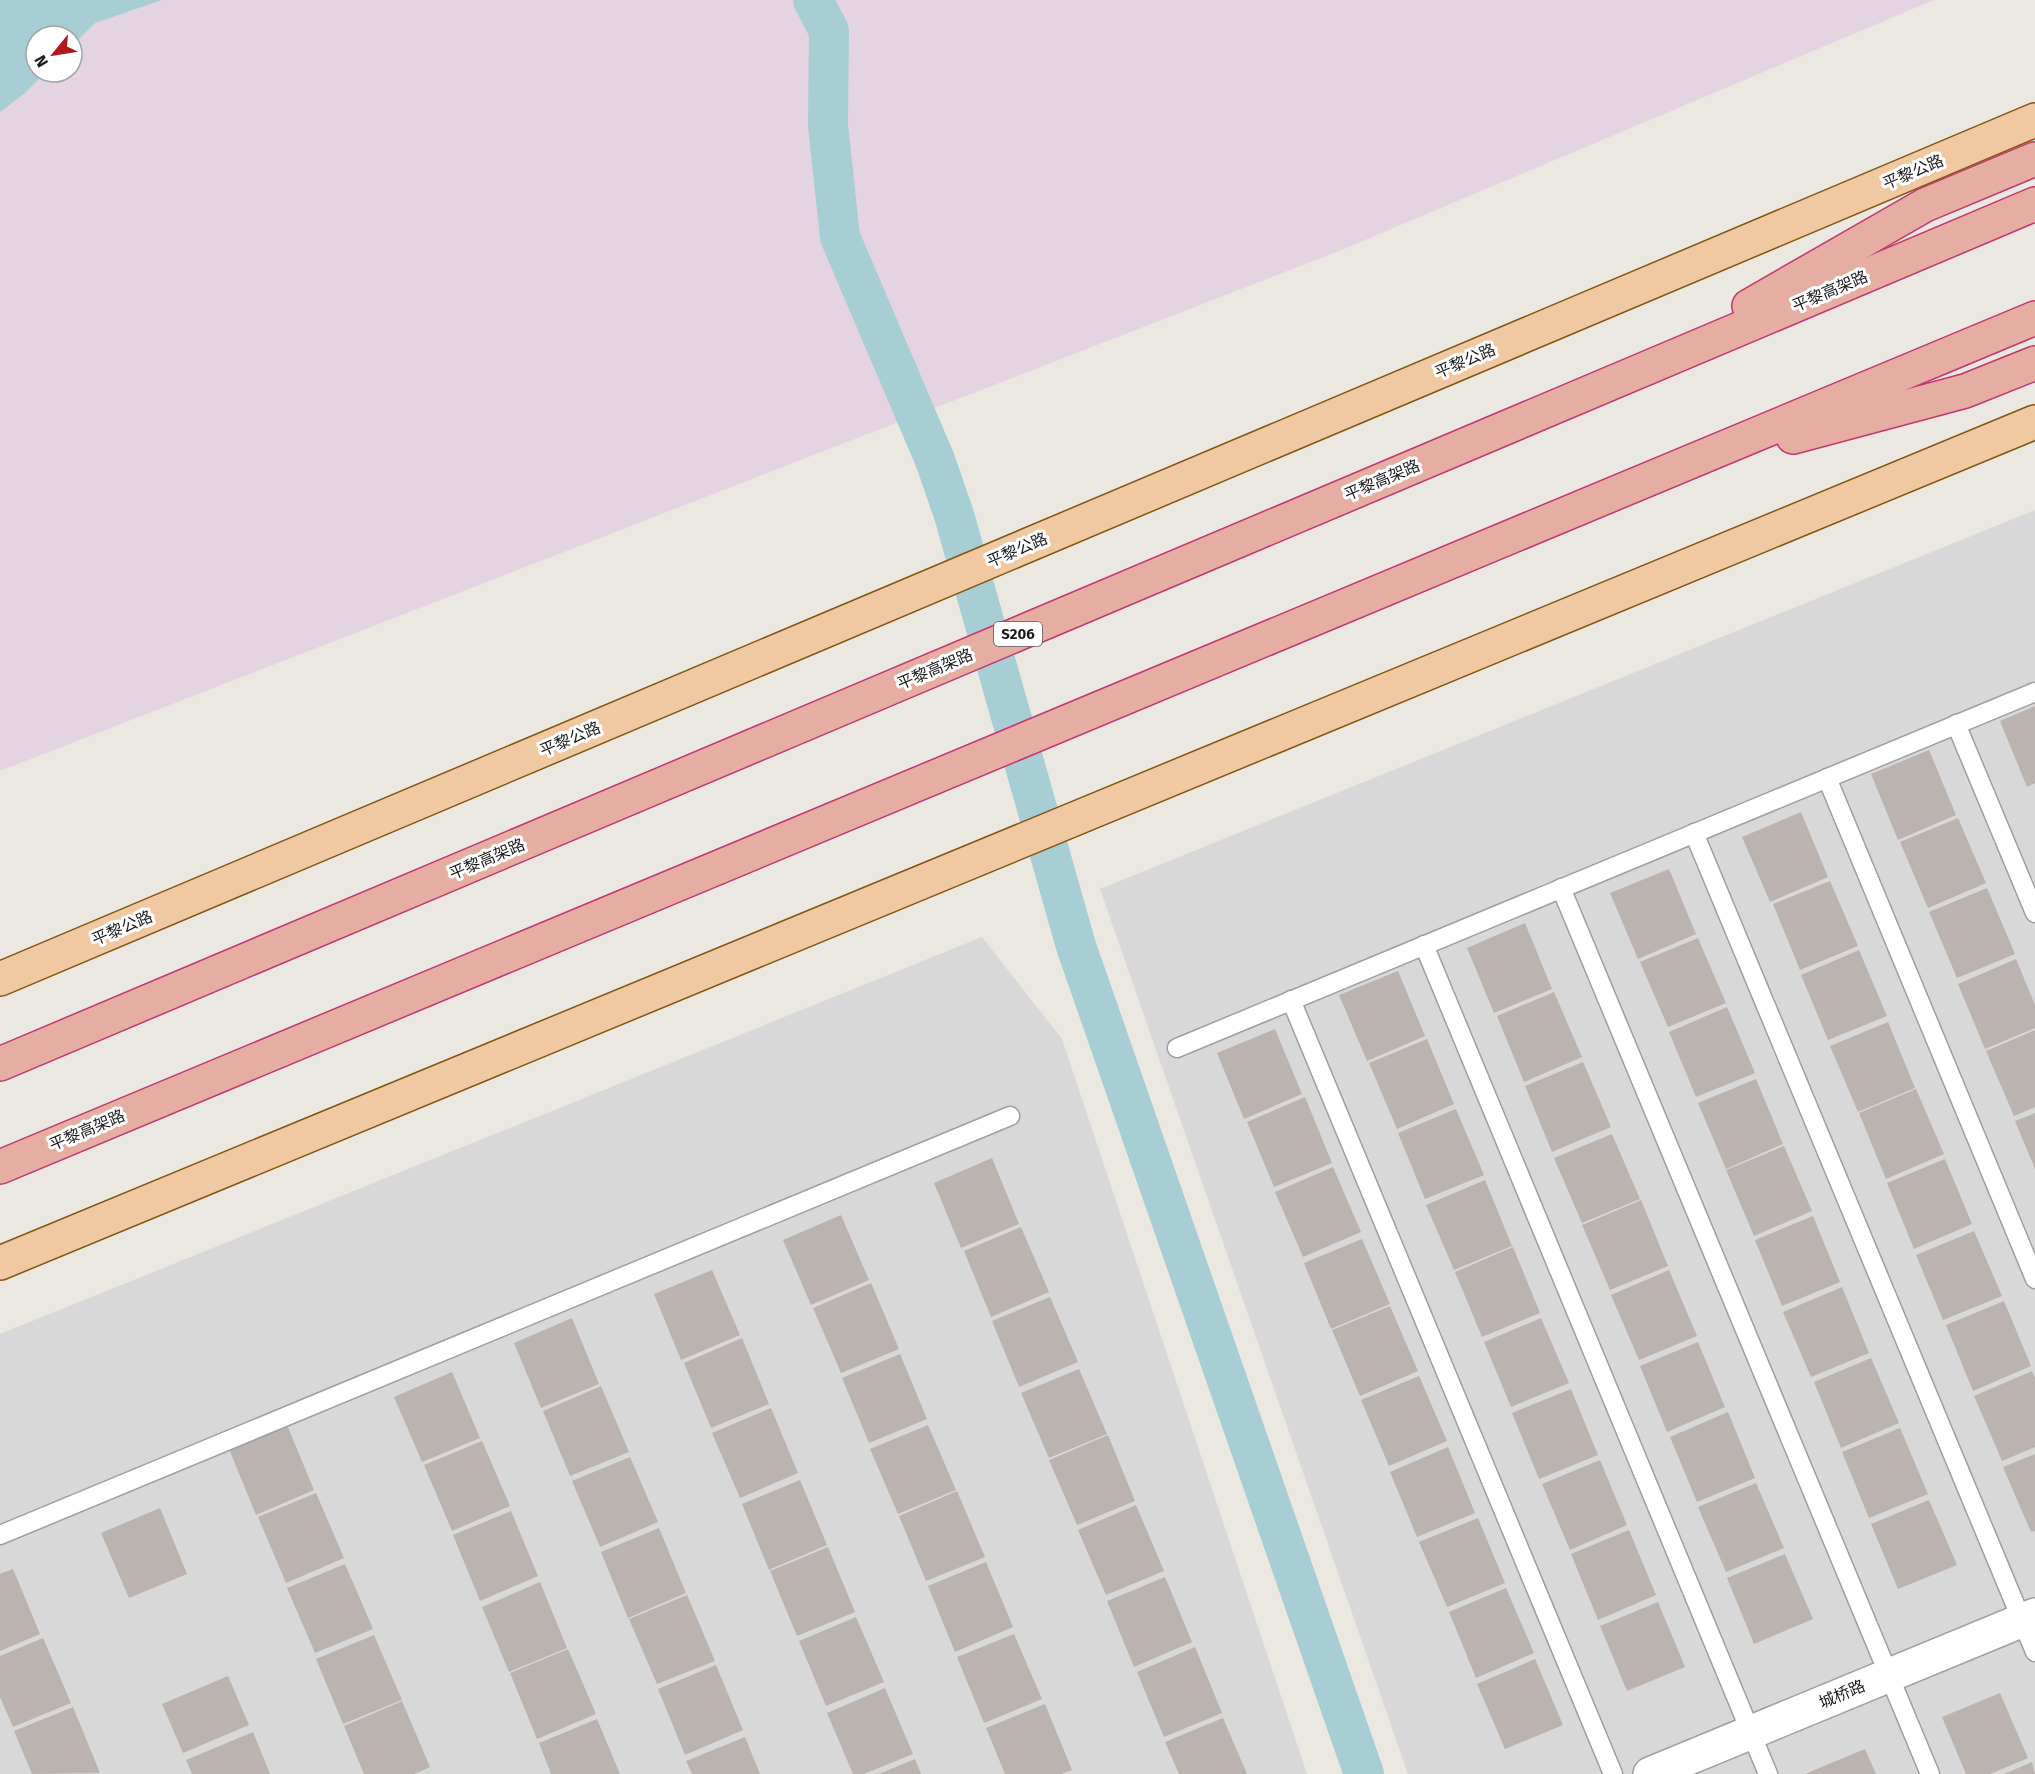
<svg xmlns="http://www.w3.org/2000/svg" width="2035" height="1774" viewBox="0 0 2035 1774" font-family="'Fira Sans','Noto Sans SC',sans-serif">
<style>
.residential{fill:#d9d8d8}
.industrial{fill:#e4d4e2;fill-rule:evenodd}
.water{fill:#a7cdd5}
.lines{fill:none;stroke-linecap:round;stroke-linejoin:round}
.canal{stroke:#a7cdd5;stroke-width:40}
.building{fill:#bbb3af}
.service-casing{stroke:#9f9f9f;stroke-width:21}
.minor-casing{stroke:#9f9f9f;stroke-width:36}
.primary-casing{stroke:#825510;stroke-width:36}
.trunk-casing{stroke:#c1376f;stroke-width:36}
.service{stroke:#fff;stroke-width:18}
.minor{stroke:#fff;stroke-width:33}
.primary{stroke:#f0c9a2;stroke-width:33}
.trunk{stroke:#e6ada3;stroke-width:33}
.labels{text-anchor:middle;dominant-baseline:central;stroke-width:6;stroke-linejoin:round;paint-order:stroke}
.shield{fill:#fff;stroke:#5f5f5f;stroke-width:1.5}
.shield-label{font-size:15px;font-weight:bold;fill:#1b1b1b}
.street-label{font-size:16px;fill:#1b1b1b;stroke:#fff}
</style>
<rect width="100%" height="100%" fill="#ebe8e2"/>
<g class="residential">
<path d="M2035,510v1264h-627l-308,-885z"/>
<path d="M982,937l80,102 245,735h-1307v-440z"/>
</g>
<path class="industrial" d="M0,0h1934l-595,251 -1339,520zM36,36h36v36h-36z"/>
<path class="water" d="M0,0h162l-67,23 -23,23v-10h-36v36h10l-21,21 -25,19z"/>
<g class="lines">
<path class="canal" d="M813,0l16,31 -1,94 12,112 95,223 19,55 122,431 288,828"/>
</g>
<g class="building">
<path d="M2035,706v77l-8,4 -27,-66z"/>
<path d="M1929,750l27,65 -58,25 -27,-66z"/>
<path d="M1801,812l27,65 -58,25 -28,-65z"/>
<path d="M1958,818l28,65 -58,25 -28,-66z"/>
<path d="M1669,869l27,65 -58,25 -28,-66z"/>
<path d="M1830,881l28,65 -58,24 -27,-66z"/>
<path d="M1987,888l28,66 -58,24 -28,-66z"/>
<path d="M1525,923l27,66 -58,24 -27,-65z"/>
<path d="M1698,938l28,65 -58,24 -28,-65z"/>
<path d="M1859,950l28,66 -59,24 -27,-65z"/>
<path d="M2016,959l19,46v23l-50,21 -27,-65z"/>
<path d="M1398,971l27,65 -58,25 -28,-66z"/>
<path d="M1554,992l28,65 -58,25 -27,-66z"/>
<path d="M1727,1007l28,66 -59,24 -27,-65z"/>
<path d="M1888,1022l27,66 -57,24 -28,-66z"/>
<path d="M1275,1029l27,65 -58,25 -27,-66z"/>
<path d="M2035,1030v77l-21,9 -28,-65z"/>
<path d="M1427,1039l27,65 -57,25 -28,-66z"/>
<path d="M1583,1062l28,65 -59,25 -27,-66z"/>
<path d="M1756,1079l27,65 -57,25 -28,-66z"/>
<path d="M1916,1089l28,65 -58,25 -27,-66z"/>
<path d="M1305,1097l27,66 -58,24 -27,-65z"/>
<path d="M1456,1109l28,66 -59,24 -27,-66z"/>
<path d="M2035,1113v56l-20,-48z"/>
<path d="M1612,1134l28,65 -58,24 -28,-65z"/>
<path d="M1784,1146l28,65 -58,25 -28,-66z"/>
<path d="M992,1158l27,66 -58,24 -27,-65z"/>
<path d="M1945,1159l27,65 -58,25 -27,-66z"/>
<path d="M1333,1167l28,65 -58,25 -28,-65z"/>
<path d="M1485,1180l27,66 -58,24 -28,-65z"/>
<path d="M1641,1200l27,66 -58,24 -28,-65z"/>
<path d="M841,1215l28,65 -58,25 -28,-65z"/>
<path d="M1813,1216l27,66 -58,24 -27,-66z"/>
<path d="M1021,1227l28,65 -58,25 -27,-66z"/>
<path d="M1974,1231l28,65 -59,24 -27,-65z"/>
<path d="M1362,1239l28,65 -59,25 -27,-66z"/>
<path d="M1513,1247l27,66 -58,24 -27,-65z"/>
<path d="M712,1270l28,65 -59,25 -27,-66z"/>
<path d="M1669,1270l28,66 -58,24 -28,-65z"/>
<path d="M871,1283l28,66 -58,24 -28,-65z"/>
<path d="M1842,1287l27,66 -58,24 -28,-65z"/>
<path d="M1050,1297l28,65 -59,25 -27,-66z"/>
<path d="M2004,1301l27,65 -58,25 -27,-66z"/>
<path d="M1390,1306l28,65 -58,25 -28,-66z"/>
<path d="M572,1318l27,66 -58,24 -27,-65z"/>
<path d="M1541,1318l28,65 -58,24 -27,-65z"/>
<path d="M742,1338l27,66 -58,24 -27,-65z"/>
<path d="M1698,1342l27,65 -58,25 -27,-66z"/>
<path d="M900,1354l27,65 -58,24 -27,-65z"/>
<path d="M1871,1358l28,65 -58,25 -27,-66z"/>
<path d="M1079,1369l28,65 -58,24 -28,-65z"/>
<path d="M2032,1371l3,7v69l-33,14 -28,-65z"/>
<path d="M452,1372l28,66 -58,24 -28,-65z"/>
<path d="M1419,1376l28,65 -58,25 -28,-66z"/>
<path d="M601,1386l28,66 -59,24 -27,-65z"/>
<path d="M1571,1389l27,66 -59,24 -27,-66z"/>
<path d="M771,1408l27,65 -58,25 -28,-65z"/>
<path d="M1728,1412l27,66 -58,24 -27,-65z"/>
<path d="M287,1425l27,65 -58,25 -27,-66z"/>
<path d="M928,1425l28,65 -58,24 -28,-65z"/>
<path d="M1900,1428l28,66 -59,24 -27,-66z"/>
<path d="M1108,1435l27,66 -58,24 -28,-65z"/>
<path d="M482,1441l28,65 -58,25 -28,-66z"/>
<path d="M1448,1447l27,66 -58,24 -27,-65z"/>
<path d="M2035,1454v77l-4,1 -28,-65z"/>
<path d="M630,1457l28,65 -58,25 -28,-66z"/>
<path d="M1600,1460l27,65 -57,25 -28,-66z"/>
<path d="M800,1480l27,65 -58,25 -27,-66z"/>
<path d="M1756,1483l28,65 -58,24 -28,-65z"/>
<path d="M957,1491l28,66 -59,24 -27,-65z"/>
<path d="M316,1493l28,65 -58,25 -28,-66z"/>
<path d="M1929,1500l28,65 -59,24 -27,-65z"/>
<path d="M1136,1505l28,66 -58,24 -28,-65z"/>
<path d="M160,1508l27,66 -58,24 -28,-65z"/>
<path d="M511,1511l27,65 -58,25 -27,-66z"/>
<path d="M1478,1518l27,65 -58,24 -28,-65z"/>
<path d="M659,1528l27,65 -58,25 -27,-66z"/>
<path d="M1629,1530l27,65 -58,25 -27,-66z"/>
<path d="M828,1547l27,65 -58,24 -27,-65z"/>
<path d="M1785,1554l28,65 -59,25 -27,-66z"/>
<path d="M986,1562l27,65 -58,25 -27,-66z"/>
<path d="M345,1564l28,65 -58,24 -28,-65z"/>
<path d="M13,1569l27,65 -40,17v-77z"/>
<path d="M1165,1577l27,65 -58,25 -27,-66z"/>
<path d="M540,1582l27,66 -58,24 -27,-65z"/>
<path d="M1506,1588l28,65 -58,25 -27,-66z"/>
<path d="M687,1595l28,66 -58,23 -28,-65z"/>
<path d="M1658,1602l27,65 -58,24 -27,-65z"/>
<path d="M856,1617l28,65 -58,24 -27,-65z"/>
<path d="M1014,1634l28,65 -58,24 -27,-66z"/>
<path d="M374,1635l28,65 -59,24 -27,-65z"/>
<path d="M43,1638l28,65 -58,24 -13,-30v-41z"/>
<path d="M1195,1647l27,66 -58,24 -27,-65z"/>
<path d="M568,1649l28,65 -59,25 -27,-66z"/>
<path d="M1535,1659l28,66 -58,24 -28,-65z"/>
<path d="M716,1665l27,65 -58,25 -27,-66z"/>
<path d="M228,1676l21,49 -66,28 -21,-49z"/>
<path d="M885,1688l28,66 -49,20h-11l-26,-61z"/>
<path d="M2000,1693l28,65 -38,16h-24l-24,-57z"/>
<path d="M402,1701l28,66 -16,7h-50l-20,-48z"/>
<path d="M1045,1704l27,66 -11,4h-56l-19,-46z"/>
<path d="M73,1707l27,66 -68,1 -18,-43z"/>
<path d="M1223,1718l24,56h-68l-14,-32z"/>
<path d="M597,1719l23,55h-69l-12,-31z"/>
<path d="M253,1732l17,42h-78l-6,-14z"/>
<path d="M745,1737l15,37h-68l-6,-13z"/>
<path d="M1865,1749l11,25h-71z"/>
<path d="M915,1759l6,15h-42z"/>
<path d="M2032,1762l3,12h-31z"/>
</g>
<g class="lines">
<g class="service-casing">
<g id="service">
<path d="M1956,724l79,189"/>
<path d="M1827,778l208,501"/>
<path d="M1694,833l341,819"/>
<path d="M1561,888l369,886"/>
<path d="M1424,945l344,829"/>
<path d="M1291,1000l322,774"/>
<path d="M1177,1048l858,-356"/>
<path d="M0,1535l1010,-419"/>
</g>
</g>
<g class="minor-casing">
<path id="minor" d="M1650,1774l385,-159"/>
</g>
<g class="primary-casing">
<g id="primary">
<path d="M0,979l2035,-859"/>
<path d="M0,1263l2035,-841"/>
</g>
</g>
<g class="trunk-casing">
<g id="trunk">
<path d="M1749,306l176,-101 110,-46"/>
<path d="M1793,437l172,-46 70,-28"/>
<path d="M0,1064l2035,-860"/>
<path d="M0,1167l2035,-849"/>
</g>
</g>
<use href="#service" class="service"/>
<use href="#minor" class="minor"/>
<use href="#primary" class="primary"/>
<use href="#trunk" class="trunk"/>
</g>
<g class="labels">
<rect class="shield" x="994" y="622" width="48" height="24" rx="4.5"/>
<g class="shield-label">
<text x="1018" y="634">S206</text>
</g>
<g class="street-label">
<text transform="translate(1913 172) rotate(-23)">平黎公路</text>
<text transform="translate(1830 291) rotate(-23)">平黎高架路</text>
<text transform="translate(1465 361) rotate(-23)">平黎公路</text>
<text transform="translate(1382 480) rotate(-23)">平黎高架路</text>
<text transform="translate(1017 550) rotate(-23)">平黎公路</text>
<text transform="translate(935 669) rotate(-23)">平黎高架路</text>
<text transform="translate(570 739) rotate(-23)">平黎公路</text>
<text transform="translate(487 859) rotate(-23)">平黎高架路</text>
<text transform="translate(122 928) rotate(-23)">平黎公路</text>
<text transform="translate(87 1130) rotate(-23)">平黎高架路</text>
<text transform="translate(1842 1694) rotate(-23)">城桥路</text>
</g>
</g>
<g transform="translate(54 54) rotate(240)"><circle r="28" fill="#ffffff" stroke="#a4a4a4" stroke-width="1.5"/>
<path d="M0-4.5L10 22L0 15L-10 22Z" fill="#b01620"/>
<text y="-9" font-size="16" font-weight="bold" text-anchor="middle" fill="#1b1b1b">N</text>
</g>
</svg>
